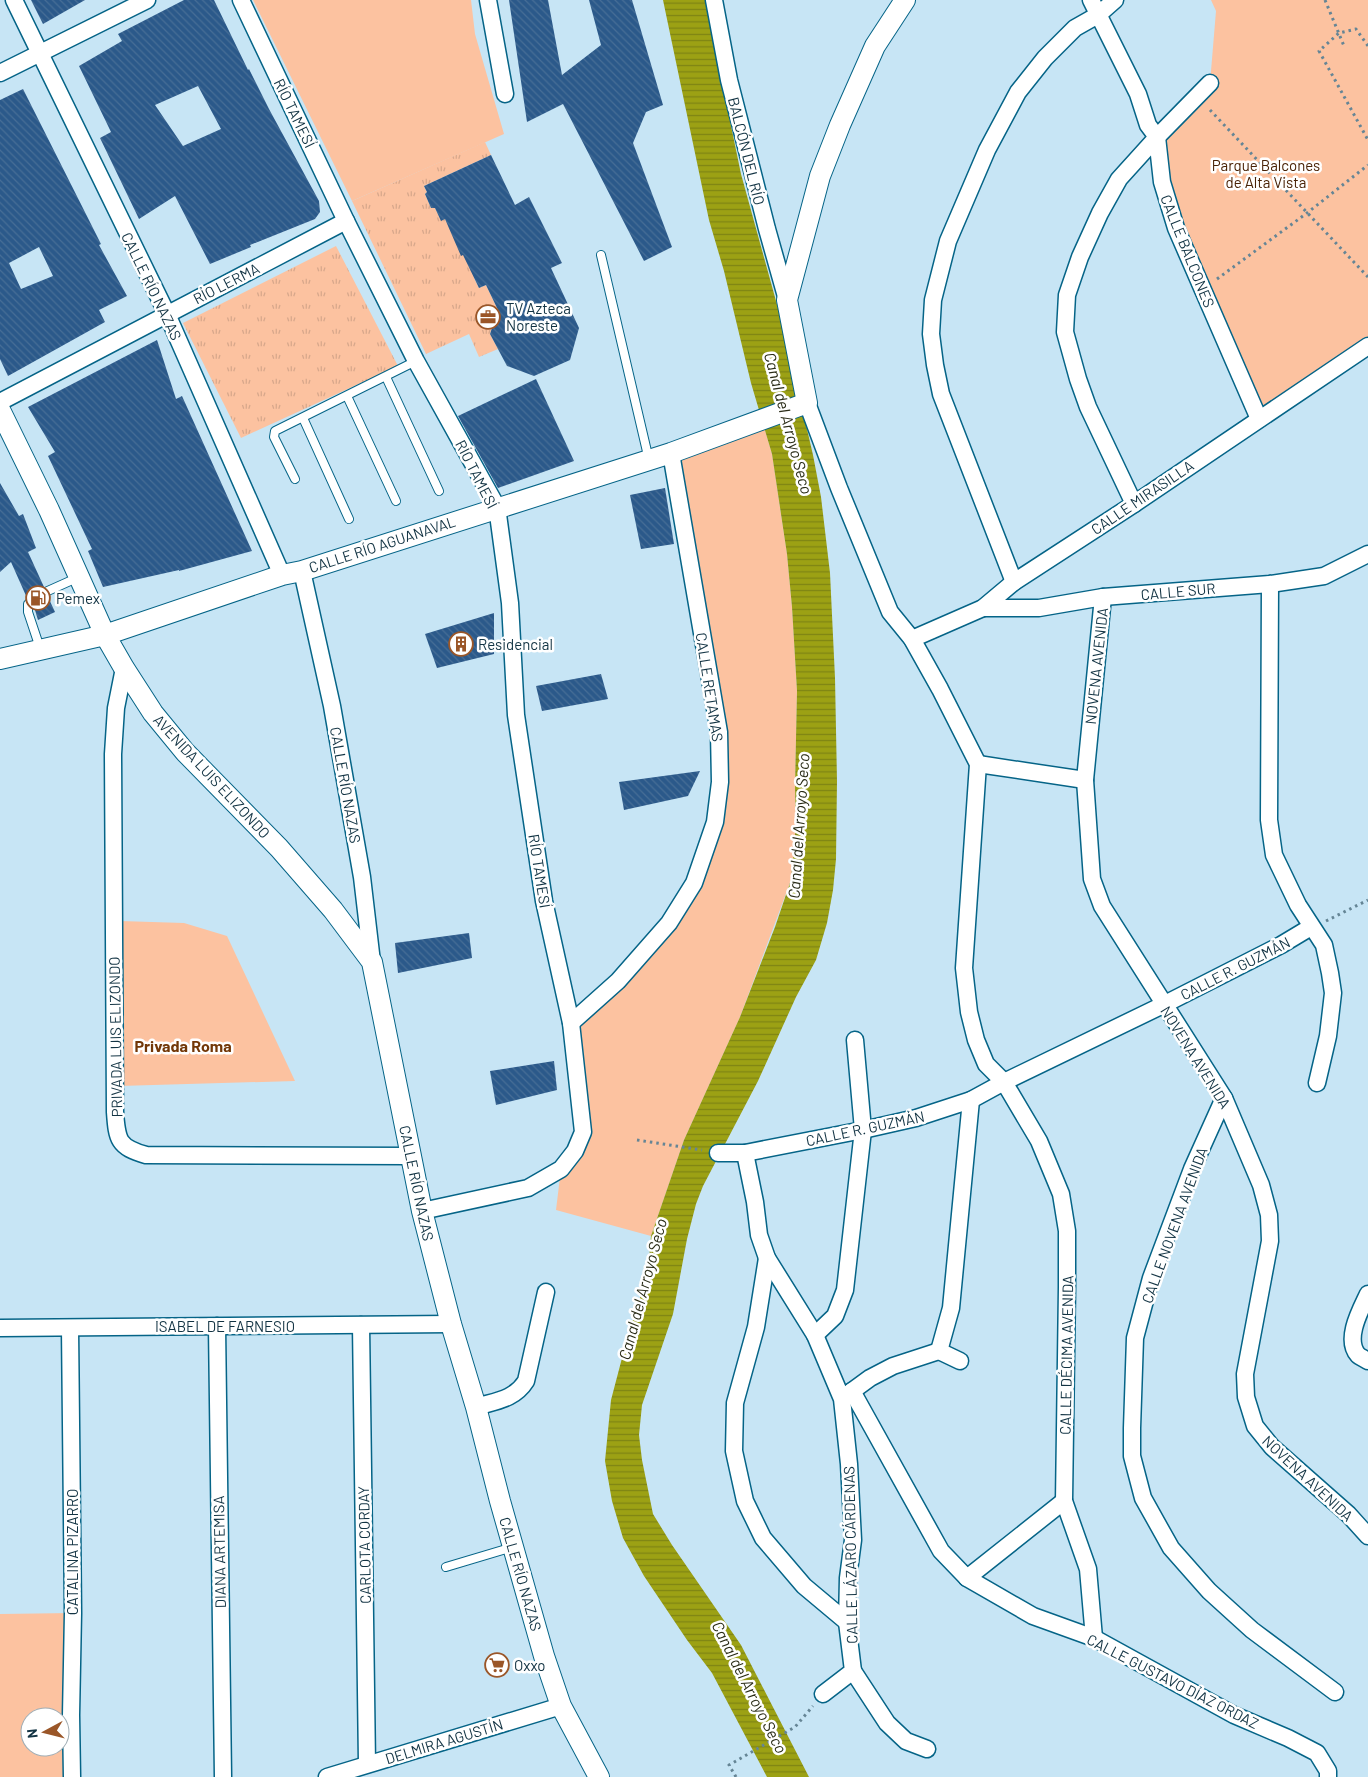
<svg xmlns="http://www.w3.org/2000/svg" width="1368" height="1777" viewBox="0 0 1368 1777" font-family="Barlow,sans-serif">
<style>
.grass{fill:url(#grass-tufts)}
.park{fill:#fcc2a0;fill-rule:evenodd}
.water{fill:url(#water-rules)}
.building{fill:url(#building-back-hatch);fill-rule:evenodd}
.lines{fill:none;stroke-linecap:round;stroke-linejoin:round}
.service-casing{stroke:#056487;stroke-width:10}
.minor-casing{stroke:#056487;stroke-width:19}
.tertiary-casing{stroke:#056487;stroke-width:22}
.path{stroke:#658595;stroke-width:3;stroke-dasharray:2.5 4;stroke-linecap:butt}
.service{stroke:#fff;stroke-width:8}
.minor{stroke:#fff;stroke-width:16}
.tertiary{stroke:#fff;stroke-width:20}
.labels{text-anchor:middle;dominant-baseline:central;stroke-width:5;stroke-linejoin:round;paint-order:stroke}
.street-label{font-size:15px;fill:#123343;stroke:#fff}
.park-label{font-size:15px;fill:#492206;stroke:#fff}
.poi-label{font-size:15px;fill:#123343;stroke:#fff;text-anchor:start}
.water-label{font-size:16px;font-style:italic;fill:#2a2c17;stroke:#fff}
.neighbourhood-label{font-size:16px;font-weight:bold;fill:#723707;stroke:#fff}
</style>
<defs>
<pattern id="grass-tufts" width="24" height="20" patternUnits="userSpaceOnUse" patternTransform="scale(1.25)"><rect width="24" height="20" fill="#fcc2a0"/><path d="M3 7l-1-3M5 7V3M7 7l1-3M15 17l-1-3M17 17v-4M19 17l1-3" fill="none" stroke="#d7a78b"/></pattern>
<pattern id="water-rules" width="6" height="5" patternUnits="userSpaceOnUse" patternTransform="scale(1.25)"><rect width="6" height="5" fill="#9ca114"/><path d="M0 2.5h6" fill="none" stroke="#7e8414"/></pattern>
<pattern id="building-back-hatch" width="6" height="6" patternUnits="userSpaceOnUse" patternTransform="scale(1.25)"><rect width="6" height="6" fill="#2b598a"/><path d="M-1 5l2 2M0 0l6 6M5-1l2 2" fill="none" stroke="#476e96"/></pattern>
</defs>
<rect width="100%" height="100%" fill="#c7e5f5"/>
<g class="grass">
<path d="M485,142l6,13 -67,31 3,6 -2,2 6,14h4l6,12 4,-1 21,34 11,23 -3,2 5,10 7,-3 12,25 -8,24 8,15 -19,8 -10,-23 -43,20 -74,-153z"/>
<path d="M336,246l62,120 -157,72 -58,-115z"/>
</g>
<g class="park">
<path d="M253,0h218l4,34 29,100 -152,67z"/>
<path d="M1211,0h157v347l-109,72 -83,-191 -19,-91 53,-54 6,-72z"/>
<path d="M762,420l10,34 15,100 5,53 5,84 -2,96 1,37 -5,56 -51,137 -56,123 -33,96 -95,-26 5,-41 22,-37 -12,-109 123,-140 26,-101 -49,-329z"/>
<path d="M120,921l64,2 43,13 68,145 -176,5z"/>
<path d="M73,1613l-1,164h-72v-163zM30,1717h30v30h-30z"/>
</g>
<path class="water" d="M663,0h42l36,174 43,156 29,125 8,42 9,76 5,105 2,103 -1,78 -3,31 -6,33 -11,37 -20,37 -38,84 -55,105 -7,18 -9,35 -14,75 -31,91 -3,30 3,25 11,54 19,31 69,100 68,132h-42l-55,-104 -25,-33 -43,-64 -21,-38 -11,-37 -7,-40 6,-61 16,-61 21,-67 3,-36 33,-96 56,-123 35,-90 16,-47 5,-56 -1,-37 2,-96 -5,-84 -5,-53 -15,-100 -21,-71 -27,-112 -15,-51z"/>
<g class="building">
<path d="M31,0h54l-42,24z"/>
<path d="M184,0h30l34,70 1,-1 20,40 50,92 1,11 -5,7 -65,26 1,2 -41,17 -35,-68 -36,23 -39,-81 11,-6 -32,-66 43,-25 -4,-7zM198,86l23,43 -38,17 -28,-41z"/>
<path d="M509,0h39l14,75 39,-30 -12,-45h43l31,105 -17,7 -13,31 39,104 -28,14 -81,-157 -36,18z"/>
<path d="M23,89l78,155 -2,1 28,51 -28,14 6,12 -97,54 -8,-17v-259zM39,247l14,29 -32,13 -12,-26z"/>
<path d="M491,155l24,50 14,-8 33,66 -11,5 28,60 -9,32 -36,16 -27,-10 -17,-32 8,-24 -12,-25 -7,3 -16,-33 -2,1 -16,-37 -4,2 -6,-13h-4l-6,-14 2,-2 -3,-6z"/>
<path d="M157,340l19,59 6,-3 70,155 -73,20v-1l-76,17 -15,-36 4,-2 -44,-93 7,-4 -27,-45z"/>
<path d="M536,379l38,82 -76,27 -40,-72z"/>
<path d="M0,483l19,33 4,-2 13,34 -8,4 16,35 -17,11 -16,-36 -11,10z"/>
<path d="M665,488l9,56 -33,5 -11,-54z"/>
<path d="M48,597l7,15 -17,8 -4,-13z"/>
<path d="M494,613v41l-57,14 -12,-34z"/>
<path d="M601,674l7,25 -66,12 -6,-25z"/>
<path d="M700,771l-12,25 -64,14 -5,-28z"/>
<path d="M469,933l3,25 -74,15 -3,-30z"/>
<path d="M554,1061l3,29 -61,15 -6,-34z"/>
</g>
<g class="lines">
<g class="service-casing">
<g id="service">
<path d="M601,255l48,205"/>
<path d="M386,377l53,114"/>
<path d="M347,396l49,105"/>
<path d="M303,418l46,101"/>
<path d="M295,479l-21,-42 1,-6 141,-70"/>
<path d="M40,648l-12,-36v-8l13,-10 38,-17"/>
<path d="M446,1567l67,-20"/>
</g>
</g>
<g class="minor-casing">
<g id="minor">
<path d="M14,0l153,314 115,261"/>
<path d="M241,0l105,221 70,140 81,146 13,96 6,112 28,186 27,122 12,109 -8,19 -14,18 -33,19 -106,23"/>
<path d="M488,0l17,94"/>
<path d="M714,0l15,80 38,149 20,71"/>
<path d="M1091,0l47,94 10,31 9,12 5,45 14,46 83,191"/>
<path d="M0,73l147,-73"/>
<path d="M0,402l346,-181"/>
<path d="M807,403l32,85 51,124 22,27 28,50 38,75 -14,204 5,44 7,28 10,24 18,18 35,59 22,53 6,37v56l-3,214 24,68 6,69"/>
<path d="M1134,504l-46,-97 -10,-28 -13,-47 2,-37 13,-38 20,-44 19,-34 38,-42 53,-54"/>
<path d="M302,571l30,135 30,171 10,85"/>
<path d="M1014,582l-73,-188 -6,-29 -4,-31 2,-34 15,-59 39,-91 31,-58 27,-34 30,-30 23,-13 17,-15"/>
<path d="M1270,584l-1,236 5,35 24,50 26,40 6,28 3,20 -5,43 -11,47"/>
<path d="M1103,597l-18,183 7,99 10,27 122,192 37,87 8,30 1,26 -25,133 1,23 9,29 17,21 76,67 20,22"/>
<path d="M983,608h56l64,-11 167,-13 54,-8 44,-22"/>
<path d="M912,639l71,-31 31,-26 120,-78 234,-158"/>
<path d="M124,668l-8,40 -3,46 2,358c2,28 3,35 31,43l264,1"/>
<path d="M978,764l107,16"/>
<path d="M571,1023l47,-42 51,-58 25,-40 21,-61 5,-40 -1,-50 -48,-279"/>
<path d="M1224,1098l-32,71 -41,109 -16,60 -3,90v28l11,42 28,50 38,43 43,39 83,62"/>
<path d="M718,1153h27l118,-23 53,-12 55,-18 33,-18 159,-77 118,-60 30,-18"/>
<path d="M745,1153l10,49 4,33 8,23 48,77 27,64 7,65 4,76 -5,38 -1,44 6,49 -30,23"/>
<path d="M767,1258l-11,69 -21,76 -1,48 11,50 18,37 41,48 43,36"/>
<path d="M1368,1294c-7,15 -24,45 -10,61 2,2 7,4 10,6"/>
<path d="M361,1325l6,439"/>
<path d="M217,1326l6,451"/>
<path d="M0,1328l451,-4"/>
<path d="M70,1328l3,285 -2,102 1,62"/>
<path d="M815,1335l20,-19 10,-26 18,-160 -8,-90"/>
<path d="M939,1351l12,-43 20,-208"/>
<path d="M852,1391l89,160 26,27 66,38 61,22 140,77 54,23 29,15 11,18v6"/>
<path d="M844,1397l26,-19 23,-12 46,-15 21,10"/>
<path d="M476,1407c19,-6 38,-7 50,-26l20,-89"/>
<path d="M967,1578l97,-77"/>
<path d="M853,1671l34,52 19,18 21,8"/>
<path d="M327,1777l234,-71"/>
</g>
</g>
<g class="tertiary-casing">
<g id="tertiary">
<path d="M0,410l49,100 56,125 19,33 29,45 32,39 94,96 54,62 39,52 50,249 29,113 25,83 24,94 44,155 17,50 38,71"/>
<path d="M0,659l105,-24 177,-60 20,-4 369,-118 136,-50 -20,-103 33,-124 20,-51 35,-79 30,-46"/>
</g>
</g>
<g class="path">
<path d="M1325,0l19,46"/>
<path d="M1368,46l-12,-17 -17,4 -20,18 49,89"/>
<path d="M1210,110l158,167"/>
<path d="M1217,279l90,-66 61,-48"/>
<path d="M1326,921l42,-21"/>
<path d="M637,1140l65,10"/>
<path d="M736,1777l-7,-12 66,-38 18,-21"/>
</g>
<use href="#service" class="service"/>
<use href="#minor" class="minor"/>
<use href="#tertiary" class="tertiary"/>
</g>
<defs>
<g id="office-ring" transform="scale(1.25)"><circle r="9.5" fill="#fff" stroke="#9a5628" stroke-width="1.5"/><path d="M-6-3h4V-5.5h4V-3h4V5H-6ZM-1-4.5V-3h2v-1.5ZM-6 0V1H6V0Z" fill="#9a5628"/></g>
<g id="fuel-ring" transform="scale(1.25)"><circle r="9.5" fill="#fff" stroke="#9a5628" stroke-width="1.5"/><path d="M-5.5-6h7V0h2V4h1.3V-2.5L3-4.5l.8-.8L6-3V5H2.5V1h-1V6h-7ZM-4.2-4.7v3.2H.2V-4.7Z" fill="#9a5628"/></g>
<g id="building-ring" transform="scale(1.25)"><circle r="9.5" fill="#fff" stroke="#9a5628" stroke-width="1.5"/><path d="M-4-6H4V6H1V3H-1V6H-4ZM-2.5-4.3h1.7v1.8h-1.7ZM.8-4.3h1.7v1.8H.8ZM-2.5-1h1.7V.8h-1.7ZM.8-1h1.7V.8H.8Z" fill="#9a5628"/></g>
<g id="supermarket-ring" transform="scale(1.25)"><circle r="9.5" fill="#fff" stroke="#9a5628" stroke-width="1.5"/><path d="M-6-5.5h2.5l.6 2H6L4.5 2H-2.5L-4.4-4H-6ZM-1.5 3.2a1.3 1.3 0 1 0 .1 0ZM3 3.2a1.3 1.3 0 1 0 .1 0Z" fill="#9a5628"/></g>
</defs>
<g fill-rule="evenodd">
<use href="#office-ring" x="488" y="317"/>
<use href="#fuel-ring" x="38" y="598"/>
<use href="#building-ring" x="461" y="644"/>
<use href="#supermarket-ring" x="497" y="1665"/>
</g>
<g class="labels">
<g class="street-label">
<text transform="translate(295 113) rotate(64)">RÍO TAMESÍ</text>
<text transform="translate(747 151) rotate(76)">BALCÓN DEL RÍO</text>
<text transform="translate(1188 251) rotate(68)">CALLE BALCONES</text>
<text transform="translate(226 283) rotate(-27)">RÍO LERMA</text>
<text transform="translate(152 286) rotate(64)">CALLE RÍO NAZAS</text>
<text transform="translate(477 474) rotate(63)">RÍO TAMESÍ</text>
<text transform="translate(1142 497) rotate(-34)">CALLE MIRASILLA</text>
<text transform="translate(382 544) rotate(-18)">CALLE RÍO AGUANAVAL</text>
<text transform="translate(1178 591) rotate(-5)">CALLE SUR</text>
<text transform="translate(1096 666) rotate(-84)">NOVENA AVENIDA</text>
<text transform="translate(710 687) rotate(81)">CALLE RETAMAS</text>
<text transform="translate(212 776) rotate(47)">AVENIDA LUIS ELIZONDO</text>
<text transform="translate(346 785) rotate(80)">CALLE RÍO NAZAS</text>
<text transform="translate(540 871) rotate(81)">RÍO TAMESÍ</text>
<text transform="translate(1235 968) rotate(-27)">CALLE R. GUZMÁN</text>
<text transform="translate(115 1037) rotate(-91)">PRIVADA LUIS ELIZONDO</text>
<text transform="translate(1196 1057) rotate(58)">NOVENA AVENIDA</text>
<text transform="translate(865 1128) rotate(-12)">CALLE R. GUZMÁN</text>
<text transform="translate(417 1183) rotate(78)">CALLE RÍO NAZAS</text>
<text transform="translate(1174 1225) rotate(-70)">CALLE NOVENA AVENIDA</text>
<text x="225" y="1326">ISABEL DE FARNESIO</text>
<text transform="translate(1066 1355) rotate(-89)">CALLE DÉCIMA AVENIDA</text>
<text transform="translate(1308 1478) rotate(43)">NOVENA AVENIDA</text>
<text transform="translate(364 1545) rotate(-91)">CARLOTA CORDAY</text>
<text transform="translate(72 1552) rotate(-90)">CATALINA PIZARRO</text>
<text transform="translate(219 1552) rotate(-91)">DIANA ARTEMISA</text>
<text transform="translate(850 1555) rotate(-91)">CALLE LÁZARO CÁRDENAS</text>
<text transform="translate(521 1574) rotate(74)">CALLE RÍO NAZAS</text>
<text transform="translate(1173 1681) rotate(27)">CALLE GUSTAVO DÍAZ ORDAZ</text>
<text transform="translate(444 1741) rotate(-17)">DELMIRA AGUSTÍN</text>
</g>
<g class="park-label">
<text x="1266" y="165">Parque Balcones<tspan x="1266" dy="17">de Alta Vista</tspan></text>
</g>
<g class="poi-label">
<text x="506" y="308">TV Azteca<tspan x="506" dy="17">Noreste</tspan></text>
<text x="56" y="598">Pemex</text>
<text x="478" y="644">Residencial</text>
<text x="514" y="1665">Oxxo</text>
</g>
<g class="water-label">
<text transform="translate(789 423) rotate(75)">Canal del Arroyo Seco</text>
<text transform="translate(798 826) rotate(-86)">Canal del Arroyo Seco</text>
<text transform="translate(642 1289) rotate(-75)">Canal del Arroyo Seco</text>
<text transform="translate(750 1687) rotate(63)">Canal del Arroyo Seco</text>
</g>
<g class="neighbourhood-label">
<text x="183" y="1045">Privada Roma</text>
</g>
</g>
<g transform="translate(45 1732) rotate(263)"><circle r="24" fill="#ffffff" stroke="#a0adb4"/>
<path d="M0-4L9 19L0 12L-9 19Z" fill="#9a5628"/>
<text y="-8" font-size="14" font-weight="bold" text-anchor="middle" fill="#123343">N</text>
</g>
</svg>
